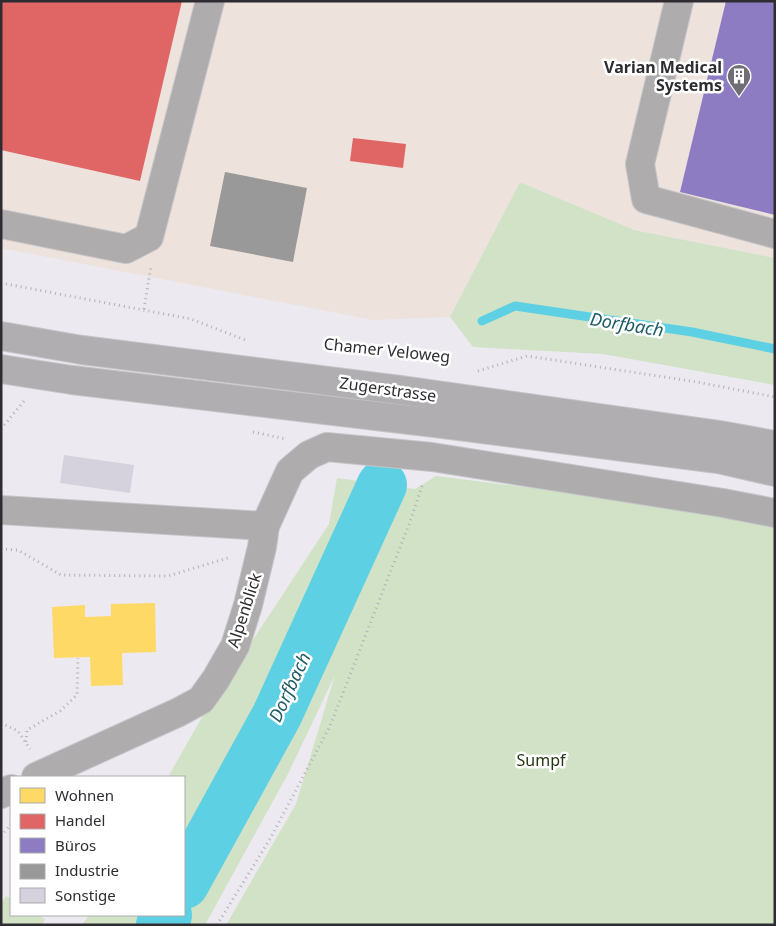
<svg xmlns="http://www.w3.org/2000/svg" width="776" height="926" viewBox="0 0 776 926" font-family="'Noto Sans',sans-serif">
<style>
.commercial{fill:#ede2dc}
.green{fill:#d1e2c6}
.homes{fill:#ffd966}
.shops{fill:#e06666}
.offices{fill:#8e7cc3}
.industry{fill:#999}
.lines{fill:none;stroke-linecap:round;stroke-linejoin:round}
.stream{stroke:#5ed0e4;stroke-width:9}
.river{stroke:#5ed0e4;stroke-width:50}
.building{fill:#d5d2dd}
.minor-casing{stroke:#c6c5c9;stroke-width:30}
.major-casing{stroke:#c6c5c9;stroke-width:30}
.path{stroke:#b2b1b4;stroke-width:3;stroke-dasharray:1 4;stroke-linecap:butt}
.minor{stroke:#aeacad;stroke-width:28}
.major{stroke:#b0aeb0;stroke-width:28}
.labels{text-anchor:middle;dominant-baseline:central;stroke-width:5;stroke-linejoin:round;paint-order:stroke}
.poi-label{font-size:16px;font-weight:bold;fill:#2e2c31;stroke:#fff;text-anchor:end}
.street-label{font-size:16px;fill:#2e2c31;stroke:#fff}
.park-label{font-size:16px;fill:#1f330f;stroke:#fff}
.water-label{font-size:18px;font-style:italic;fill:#1f5b66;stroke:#fff}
</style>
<rect width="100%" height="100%" fill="#eceaf0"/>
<path class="commercial" d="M1,1h774v257l-141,-28 -114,-48 -70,135 -77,3 -372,-72z"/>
<g class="green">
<path d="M520,182l114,48 141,28v127l-172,-31 -130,-7 -23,-30z"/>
<path d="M436,476l234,29 105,20v400h-549l70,-121 39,-129 -46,97 -84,153h-123l7,-10h95v-138h-16l33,-58 128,-195 8,-46 78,11z"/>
<path d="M6,896l5,3v16h27l7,4 -3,6h-41v-21z"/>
</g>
<path class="homes" d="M155,603l1,49 -34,1 1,32 -32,1 -1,-29 -36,1 -2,-51 33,-2v12l26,-1v-12z"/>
<g class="shops">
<path d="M1,1h181l-42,180 -139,-31z"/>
<path d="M353,138l53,6 -3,24 -53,-7z"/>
</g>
<path class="offices" d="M726,1h49v214l-95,-23z"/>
<path class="industry" d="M225,172l82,16 -14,74 -83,-16z"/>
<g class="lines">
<path class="stream" d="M482,321l33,-15 177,26 83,17"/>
<g class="river">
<path d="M184,884l93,-169 105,-230"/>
<path d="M161,925l6,-10"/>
</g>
</g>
<path class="building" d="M64,455l70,10 -4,28 -70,-10z"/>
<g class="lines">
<g class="minor-casing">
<g id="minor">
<path d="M679,1l-39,163 6,35 129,35"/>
<path d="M1,224l125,25 23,-12 61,-236"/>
<path d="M1,510l264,16"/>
<path d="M36,777l143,-65 22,-12 15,-21 19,-33 13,-41 14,-58 3,-21 25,-55 19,-16 18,-8 105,10 291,46 52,10"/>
<path d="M1,794l10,-5"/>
</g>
</g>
<g class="major-casing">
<g id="major">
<path d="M1,336l81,14 318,40 320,45 55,10"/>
<path d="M1,369l71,11 363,43 283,36 57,13"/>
</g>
</g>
<g class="path">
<path d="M1,283l190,36 57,22"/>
<path d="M144,309l7,-43"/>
<path d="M478,371l49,-15 170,26 78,15"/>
<path d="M1,429l24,-29"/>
<path d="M253,432l33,7"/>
<path d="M1,549l17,1 43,25 107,1 63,-19"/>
<path d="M1,723l17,8 12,18"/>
<path d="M26,742l1,-12 33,-19 17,-16 1,-37"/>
<path d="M1,836l10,-12"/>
<path d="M217,925l53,-86 60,-113 80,-204 13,-39"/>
</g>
<use href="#minor" class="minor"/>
<use href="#major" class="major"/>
</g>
<defs>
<g id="building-pin" transform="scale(1.25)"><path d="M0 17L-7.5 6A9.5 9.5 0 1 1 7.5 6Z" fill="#706e74" stroke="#fff"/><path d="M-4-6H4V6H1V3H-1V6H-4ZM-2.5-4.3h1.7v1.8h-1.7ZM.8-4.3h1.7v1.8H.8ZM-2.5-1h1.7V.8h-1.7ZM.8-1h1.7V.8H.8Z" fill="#fff"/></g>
</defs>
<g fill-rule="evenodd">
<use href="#building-pin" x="739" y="76"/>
</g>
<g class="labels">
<g class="poi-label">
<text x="722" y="67">Varian Medical<tspan x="722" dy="18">Systems</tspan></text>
</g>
<g class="street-label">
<text transform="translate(387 350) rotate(6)">Chamer Veloweg</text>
<text transform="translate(388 389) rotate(8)">Zugerstrasse</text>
<text transform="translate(244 610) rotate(-72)">Alpenblick</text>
</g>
<g class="park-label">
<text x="541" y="760">Sumpf</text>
</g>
<g class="water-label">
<text transform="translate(627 324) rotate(9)">Dorfbach</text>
<text transform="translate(289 687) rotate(-65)">Dorfbach</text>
</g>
</g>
<rect width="776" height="926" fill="none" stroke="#2e2c31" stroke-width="5"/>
<rect x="10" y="776" width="175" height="140" fill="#ffffff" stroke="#ababad"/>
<rect x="20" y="788" width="25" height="15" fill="#ffd966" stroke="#ababad"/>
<text x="55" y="801" font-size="15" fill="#2e2c31">Wohnen</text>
<rect x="20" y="814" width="25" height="15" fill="#e06666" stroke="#ababad"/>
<text x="55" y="826" font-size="15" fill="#2e2c31">Handel</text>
<rect x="20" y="838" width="25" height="15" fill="#8e7cc3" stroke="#ababad"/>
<text x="55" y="851" font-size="15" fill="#2e2c31">Büros</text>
<rect x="20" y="864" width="25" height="15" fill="#999999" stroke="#ababad"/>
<text x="55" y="876" font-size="15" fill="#2e2c31">Industrie</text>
<rect x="20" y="888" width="25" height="15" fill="#d5d2dd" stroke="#ababad"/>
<text x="55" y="901" font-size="15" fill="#2e2c31">Sonstige</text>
</svg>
